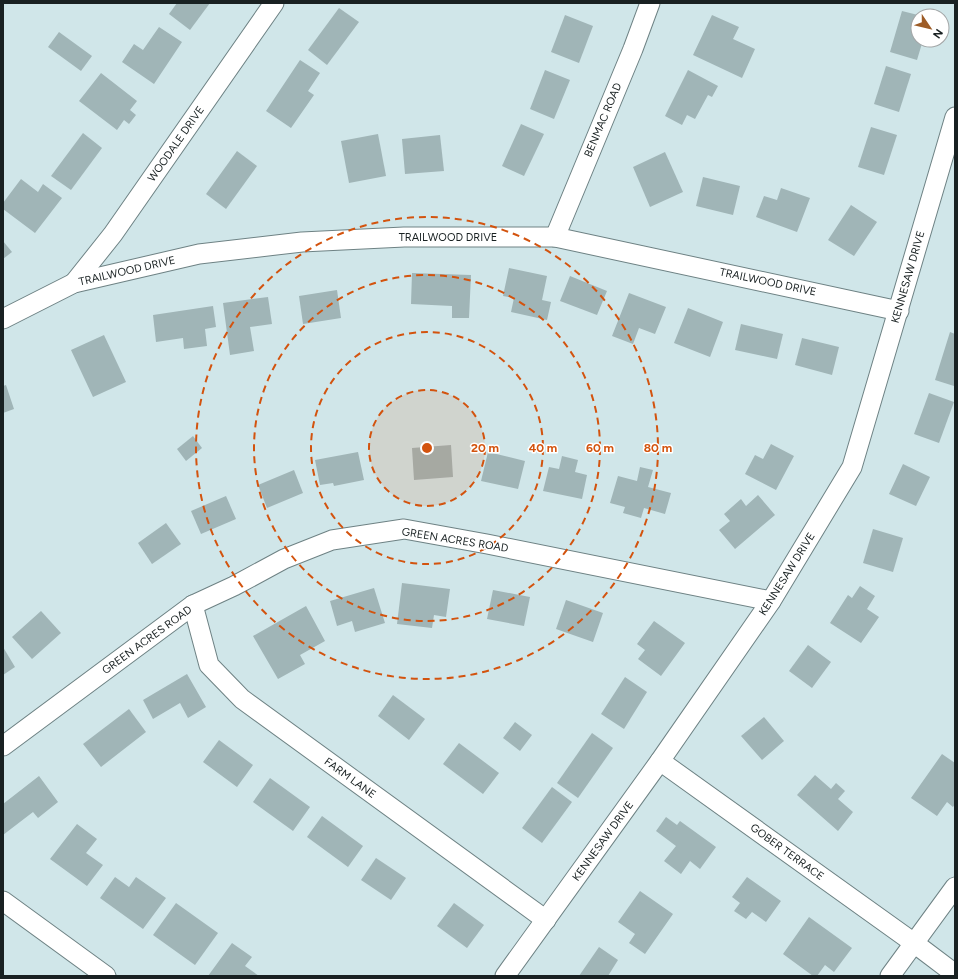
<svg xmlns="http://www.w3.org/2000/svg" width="958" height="979" viewBox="0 0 958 979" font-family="Figtree,sans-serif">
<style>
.building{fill:#a0b5b7}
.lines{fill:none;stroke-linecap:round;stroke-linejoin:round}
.minor-casing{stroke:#6e8284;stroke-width:21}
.minor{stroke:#fff;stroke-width:19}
.ring{fill:none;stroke:#d3530e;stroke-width:2;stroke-dasharray:7 5}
.labels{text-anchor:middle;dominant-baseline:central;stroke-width:3;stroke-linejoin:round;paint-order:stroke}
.street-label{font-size:11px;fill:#192122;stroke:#fff}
.centre{fill:#d3530e;stroke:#fff;stroke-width:2}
.ring-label{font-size:12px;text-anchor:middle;font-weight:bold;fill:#d3530e;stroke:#fff;stroke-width:3;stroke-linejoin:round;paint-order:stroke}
</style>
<rect width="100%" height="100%" fill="#d0e6e9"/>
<g class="building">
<path d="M177,3h33l-20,27 -21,-16z"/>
<path d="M339,8l20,14 -32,43 -19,-15z"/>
<path d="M902,11l16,4v25h5l-6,20 -27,-8z"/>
<path d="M565,15l28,11 -14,37 -28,-11z"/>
<path d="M712,15l27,12 -6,12 22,10 -13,29 -49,-23z"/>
<path d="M159,27l23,15 -28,42 -32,-22 12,-18 9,6z"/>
<path d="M59,32l33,24 -11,15 -33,-24z"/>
<path d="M300,60l20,13 -12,18 6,4 -23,33 -25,-17z"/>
<path d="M886,66l25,8 -12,38 -25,-8z"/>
<path d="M545,70l25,10 -16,39 -24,-10z"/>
<path d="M688,70l30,16 -6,11 -4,-2 -13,24 -8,-4 -5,10 -17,-9z"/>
<path d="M101,73l36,28 -7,9 6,5 -7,9 -5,-4 -7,10 -38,-29z"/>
<path d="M521,124l23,10 -20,42 -22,-10z"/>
<path d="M871,127l26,8 -13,40 -26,-8z"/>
<path d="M83,133l19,15 -31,42 -20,-14z"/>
<path d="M378,134l8,42 -37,7 -8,-42z"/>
<path d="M440,135l4,36 -39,3 -3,-35z"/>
<path d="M237,151l20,15 -31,43 -20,-15z"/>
<path d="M665,152l18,40 -33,15 -17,-40z"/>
<path d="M703,177l37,9 -7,29 -37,-9z"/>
<path d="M21,179l17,13 5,-8 19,14 -27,35 -32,-24v-6z"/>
<path d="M781,188l29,10 -13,34 -41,-15 8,-21 13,4z"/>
<path d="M851,205l26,17 -23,34 -26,-16z"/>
<path d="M3,241l9,11 -9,7z"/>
<path d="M509,268l38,8 -5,24 9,2 -4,18 -36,-8 3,-14 -11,-2z"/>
<path d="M412,273l59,2 -2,43h-17v-12l-41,-2z"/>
<path d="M570,276l37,15 -10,24 -37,-14z"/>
<path d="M337,290l4,28 -38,6 -4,-28z"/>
<path d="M629,293l37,14 -11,27 -16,-6 -6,16 -21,-8z"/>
<path d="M268,297l4,27 -22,3 4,24 -24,4 -7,-52z"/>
<path d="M213,306l3,21 -11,2 2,17 -23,3 -1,-11 -27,4 -3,-27z"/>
<path d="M688,308l35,14 -13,35 -36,-14z"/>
<path d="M741,324l42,10 -6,25 -42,-9z"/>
<path d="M950,332l5,2 -1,52 -19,-6z"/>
<path d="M104,335l22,47 -33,15 -22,-47z"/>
<path d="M802,338l37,9 -7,28 -37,-10z"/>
<path d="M6,385l8,24 -11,4v-27z"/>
<path d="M929,393l25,9 -15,41 -25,-9z"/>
<path d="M193,436l9,12 -16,13 -9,-12z"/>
<path d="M771,444l23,12 -18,34 -31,-16 10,-19 8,4z"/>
<path d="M451,445l2,32 -39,3 -2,-32z"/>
<path d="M358,452l6,28 -30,6 -1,-3 -13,2 -5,-25z"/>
<path d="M488,452l37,9 -7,28 -37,-8z"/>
<path d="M562,456l16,4 -3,12 12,3 -5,24 -39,-8 6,-24 10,2z"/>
<path d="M903,464l27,13 -14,29 -27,-12z"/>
<path d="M640,467l13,3 -5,17 23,6 -6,21 -21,-6 -3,10 -18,-5 2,-6 -15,-4 8,-27 19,5z"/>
<path d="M294,470l9,23 -36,15 -9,-23z"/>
<path d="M758,495l17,20 -40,34 -16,-19 11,-9 -6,-7 17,-15 5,7z"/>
<path d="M226,496l10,23 -35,15 -10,-23z"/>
<path d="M166,523l15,21 -29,20 -14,-21z"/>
<path d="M873,529l30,9 -10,34 -30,-9z"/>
<path d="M402,583l48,6 -4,28 -12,-2 -2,13 -35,-4z"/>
<path d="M860,586l15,10 -8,13 12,8 -18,26 -31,-20 18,-28 4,3z"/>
<path d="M374,588l11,35 -30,9 -3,-11 -15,5 -7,-25z"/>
<path d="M493,590l37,7 -6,29 -37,-7z"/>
<path d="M566,600l37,13 -10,29 -37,-13z"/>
<path d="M306,606l19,35 -25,14 5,9 -27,15 -25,-43z"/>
<path d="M41,611l20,22 -29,26 -20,-22z"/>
<path d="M654,621l31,22 -24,33 -23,-17 7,-9 -8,-6z"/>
<path d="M808,645l23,17 -19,26 -23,-17z"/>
<path d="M3,647l12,20 -12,8z"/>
<path d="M187,674l19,33 -18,11 -8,-15 -27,16 -10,-19z"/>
<path d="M625,677l22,15 -23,37 -23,-15z"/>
<path d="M393,695l32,24 -16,21 -31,-24z"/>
<path d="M129,709l17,23 -45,35 -18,-23z"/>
<path d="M764,717l20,24 -22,19 -21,-24z"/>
<path d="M515,722l17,13 -12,16 -17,-13z"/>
<path d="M592,733l21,15 -35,50 -21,-15z"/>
<path d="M219,740l34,25 -16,22 -34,-25z"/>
<path d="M459,743l40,30 -16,21 -40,-30z"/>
<path d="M942,754l13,9v41l-2,3 -6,-5 -10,14 -26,-18z"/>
<path d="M815,775l16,14 5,-6 9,8 -7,8 15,13 -15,19 -41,-36z"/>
<path d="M39,776l19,26 -20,16 -5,-6 -30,23v-31z"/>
<path d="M270,778l40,29 -17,24 -40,-29z"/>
<path d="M552,787l20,15 -30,41 -20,-15z"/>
<path d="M322,816l41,30 -15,21 -41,-30z"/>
<path d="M666,817l11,8 3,-4 36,26 -16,22 -10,-8 -9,13 -17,-13 12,-15 -20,-15z"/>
<path d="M77,824l20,15 -11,14 17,12 -16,21 -37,-27z"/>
<path d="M376,858l30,20 -15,22 -30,-20z"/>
<path d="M115,877l14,10 7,-10 30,21 -23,31 -43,-31z"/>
<path d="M747,877l34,24 -15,21 -14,-10 -6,7 -12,-8 6,-8 -8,-6z"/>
<path d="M640,891l33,23 -28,40 -16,-11 6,-9 -17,-12z"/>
<path d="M176,903l42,30 -23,32 -42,-30z"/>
<path d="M454,903l30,22 -17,23 -30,-22z"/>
<path d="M809,917l43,31 -18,24 -9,-7 -8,11h-4l-30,-22z"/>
<path d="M232,943l20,14 -7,9 14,10h-51z"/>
<path d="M599,947l19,13 -10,16h-29z"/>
</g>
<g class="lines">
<g class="minor-casing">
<g id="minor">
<path d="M555,237l78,-188 17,-46"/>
<path d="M74,283l39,-49 161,-231"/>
<path d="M3,319l71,-36 125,-29 103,-12 102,-5h151l344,74"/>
<path d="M193,605l16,60 33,34 304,221"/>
<path d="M3,746l190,-141 41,-19 50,-27 48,-19 72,-11 83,15 284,57"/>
<path d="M660,761l254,182 41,31"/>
<path d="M3,901l103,75"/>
<path d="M505,976l155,-215 111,-160 81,-134 103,-350"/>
<path d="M890,976l65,-89"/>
</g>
</g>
<use href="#minor" class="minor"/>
</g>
<circle cx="427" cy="448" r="58" fill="#d3530e" fill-opacity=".12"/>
<g class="ring">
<circle cx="427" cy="448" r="58"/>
<circle cx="427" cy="448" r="116"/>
<circle cx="427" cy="448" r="173"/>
<circle cx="427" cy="448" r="231"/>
</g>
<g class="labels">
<g class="street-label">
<text transform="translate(603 120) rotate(-67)">BENMAC ROAD</text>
<text transform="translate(176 144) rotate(-55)">WOODALE DRIVE</text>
<text x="448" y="237">TRAILWOOD DRIVE</text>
<text transform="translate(127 271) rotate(-13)">TRAILWOOD DRIVE</text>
<text transform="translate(908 277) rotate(-74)">KENNESAW DRIVE</text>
<text transform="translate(768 282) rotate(12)">TRAILWOOD DRIVE</text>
<text transform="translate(455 540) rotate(9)">GREEN ACRES ROAD</text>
<text transform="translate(787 574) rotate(-58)">KENNESAW DRIVE</text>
<text transform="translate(147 640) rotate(-36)">GREEN ACRES ROAD</text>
<text transform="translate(350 778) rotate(36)">FARM LANE</text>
<text transform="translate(603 841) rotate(-54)">KENNESAW DRIVE</text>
<text transform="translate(787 852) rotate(36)">GOBER TERRACE</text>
</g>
</g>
<circle cx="427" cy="448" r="6" class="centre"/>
<g class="ring-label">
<text x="485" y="452">20 m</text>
<text x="543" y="452">40 m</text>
<text x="600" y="452">60 m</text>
<text x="658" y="452">80 m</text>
</g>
<rect width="958" height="979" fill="none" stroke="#192122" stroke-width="8"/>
<g transform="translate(930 28) rotate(125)"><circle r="19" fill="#ffffff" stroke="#a3a6a7"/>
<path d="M0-3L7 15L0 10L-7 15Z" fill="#9d5c27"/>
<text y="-6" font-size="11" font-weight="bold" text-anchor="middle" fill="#192122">N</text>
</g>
</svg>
